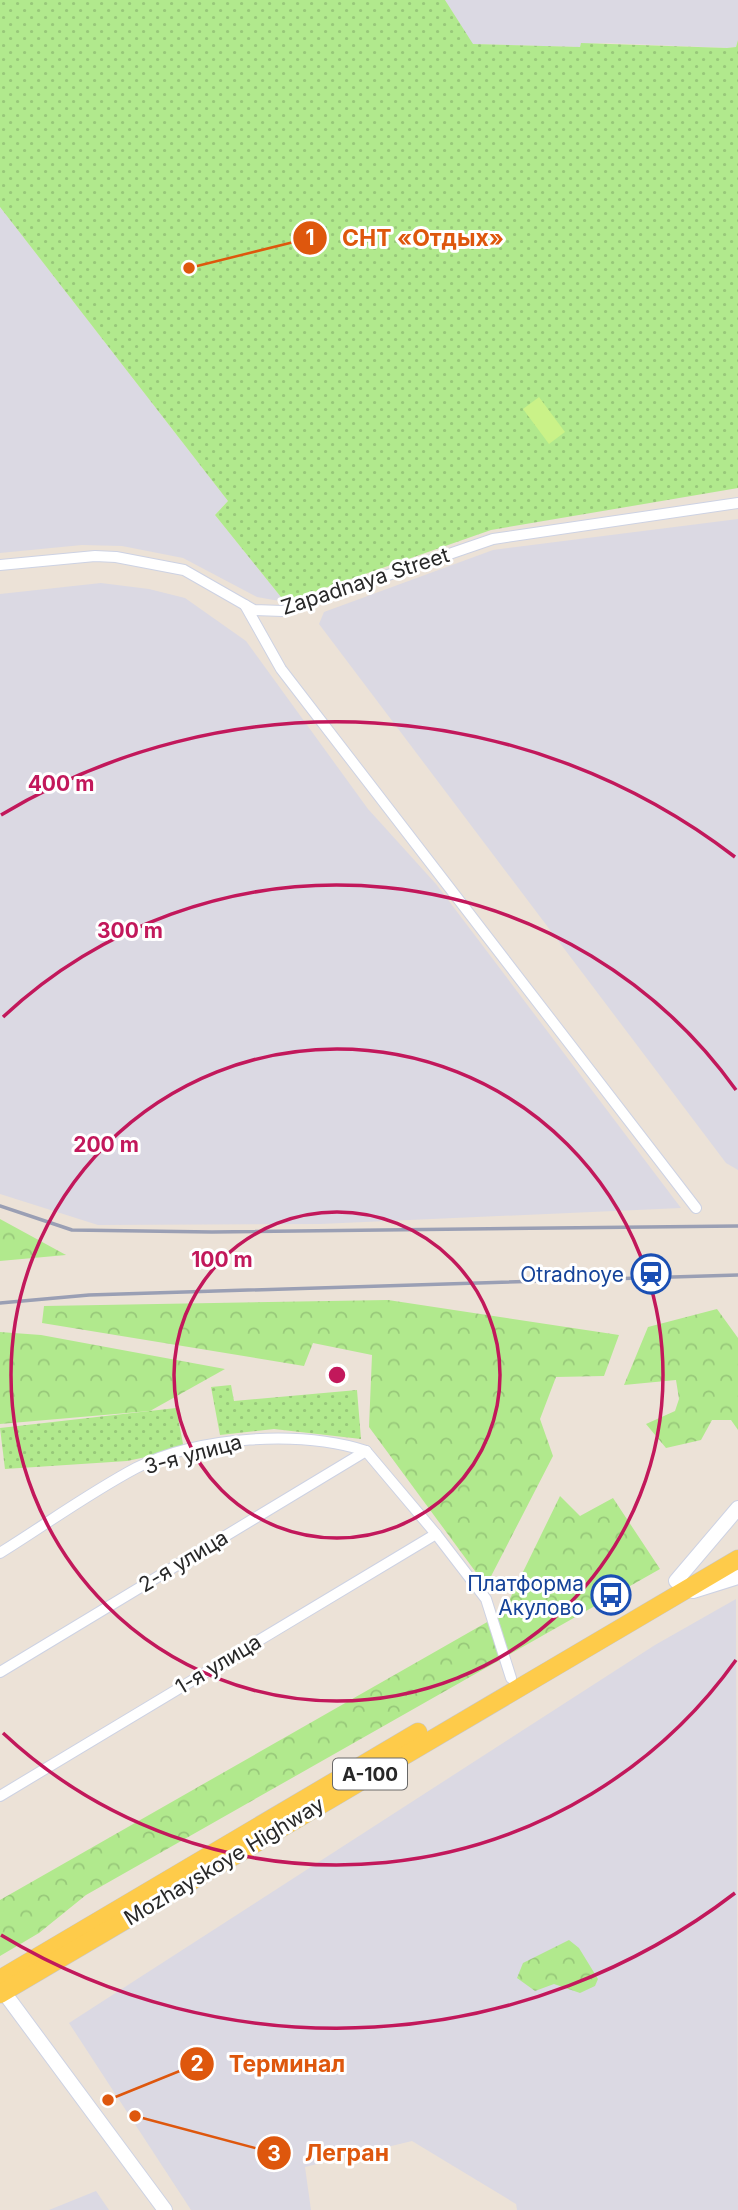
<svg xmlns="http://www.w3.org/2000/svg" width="738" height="2210" viewBox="0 0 738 2210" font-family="Inter,sans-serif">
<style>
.industrial{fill:#dbd9e3}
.grass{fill:url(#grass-dots)}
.forest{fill:url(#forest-crowns)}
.pitch{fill:#caf288}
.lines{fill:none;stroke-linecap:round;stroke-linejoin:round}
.minor-casing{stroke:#cdd2e3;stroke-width:12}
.tertiary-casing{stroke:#cdd2e3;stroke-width:16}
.primary-casing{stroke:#c7c7c7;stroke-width:19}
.minor{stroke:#fff;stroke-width:10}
.tertiary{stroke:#fff;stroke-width:14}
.primary{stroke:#fecb4a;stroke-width:18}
.rail{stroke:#9a9fb4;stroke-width:3.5}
.ring{fill:none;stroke:#c2185b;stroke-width:3.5}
.labels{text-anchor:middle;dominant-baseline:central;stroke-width:6;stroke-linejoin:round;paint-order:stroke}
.shield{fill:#fff;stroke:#686868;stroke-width:2}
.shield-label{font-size:19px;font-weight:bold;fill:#282828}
.street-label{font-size:21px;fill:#282828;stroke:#fff}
.transit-label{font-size:21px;fill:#164399;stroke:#fff;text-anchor:end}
.centre{fill:#c2185b;stroke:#fff;stroke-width:3.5}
.ring-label{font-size:21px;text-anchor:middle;font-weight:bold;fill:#c2185b;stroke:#fff;stroke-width:6;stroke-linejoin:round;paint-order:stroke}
.leader{fill:none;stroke:#de570d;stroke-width:2.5}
.callout-dot{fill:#de570d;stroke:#fff;stroke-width:2.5}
.mark-label{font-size:21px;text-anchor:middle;font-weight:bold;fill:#fff}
.callout-label{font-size:23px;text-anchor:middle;font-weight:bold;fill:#de570d;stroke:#fff;stroke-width:6;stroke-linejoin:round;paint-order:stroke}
</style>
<defs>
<pattern id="grass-dots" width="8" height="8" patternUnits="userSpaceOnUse" patternTransform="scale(1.75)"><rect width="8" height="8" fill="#b1e98d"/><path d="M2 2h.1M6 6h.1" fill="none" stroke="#98c87a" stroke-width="1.8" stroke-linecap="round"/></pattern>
<pattern id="forest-crowns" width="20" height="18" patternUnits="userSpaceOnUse" patternTransform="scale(1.75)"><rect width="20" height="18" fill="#b1e98d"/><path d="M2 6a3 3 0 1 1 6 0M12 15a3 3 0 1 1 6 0" fill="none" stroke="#98c87a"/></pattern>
</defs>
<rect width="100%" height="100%" fill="#ece2d7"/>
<g class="industrial">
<path d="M445,0h293v40l-2,7 -8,1 -122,-5 -25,1 -1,3 -108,-3z"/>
<path d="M0,207l228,294 -13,14 70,87 -28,-5 -74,-39 -61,-12 -40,-1 -82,8z"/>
<path d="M738,519v651l-12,-7 -407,-539 5,-12 169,-62z"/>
<path d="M101,583l48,6 36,9 61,43 122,168 68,75 245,324 -361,16 -222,1 -98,-31v-600z"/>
<path d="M736,1599l2,611h-221l-1,-6 -104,-63 -107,26 6,43h-120l-122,-187 586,-378z"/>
<path d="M96,2191l13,19h-60z"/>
</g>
<g class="grass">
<path d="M0,0h445l28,44 107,3 1,-4 146,5 9,-1 2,-7v448l-247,42 -206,72 -70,-87 13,-14 -228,-294z"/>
<path d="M231,1385l3,16 123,-11 4,49 -87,-10 -54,6 -9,-48z"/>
<path d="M176,1408l8,41 -57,12 -122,8 -5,-41z"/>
</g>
<g class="forest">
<path d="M0,1219l66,36 -66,6z"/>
<path d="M388,1300l231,35 -15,41 -48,1 -16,42 13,37 -67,130 -117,-159 3,-72 -59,-12 -9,23 -262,-43 2,-17z"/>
<path d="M717,1309l21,29v92l-7,-10h-19l-11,20 -35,8 -20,-24 29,-13 4,-12 -3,-19 -52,5 24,-58z"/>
<path d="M0,1332l41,3 184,34 -75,42 -150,13z"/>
<path d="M560,1496l20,20 33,-18 47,71 -574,326 -47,38 -39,23v-56l503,-287z"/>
<path d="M569,1940l10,8 19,31 -3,7 -15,7 -26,-9 -19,7 -18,-13 6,-15z"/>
</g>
<path class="pitch" d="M539,397l26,35 -16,12 -26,-35z"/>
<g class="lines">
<g class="minor-casing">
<g id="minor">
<path d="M0,565l95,-9 21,1 68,13 70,40 29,1 210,-72 245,-36"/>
<path d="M245,605l36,64 415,539"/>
<path d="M366,1451l70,83 50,65 25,79"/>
<path d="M0,1553c45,-28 89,-60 136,-85 62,-32 164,-38 230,-17"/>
<path d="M0,1672l366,-221"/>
<path d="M0,1796l436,-262"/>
</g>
</g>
<g class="tertiary-casing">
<g id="tertiary">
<path d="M676,1581l62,-73"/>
<path d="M693,1591l45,-14"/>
<path d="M0,1987l165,223"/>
</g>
</g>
<g class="primary-casing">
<g id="primary">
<path d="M0,1979l418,-247"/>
<path d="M0,1994l738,-435"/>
</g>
</g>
<use href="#minor" class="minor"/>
<use href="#tertiary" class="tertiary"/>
<use href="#primary" class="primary"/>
<g class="rail">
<path d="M0,1206l72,24 140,2 526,-6"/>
<path d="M0,1303l89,-8 649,-20"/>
</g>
</g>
<g class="ring">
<circle cx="337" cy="1375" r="163"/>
<circle cx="337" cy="1375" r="326"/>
<path d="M736 1660A490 490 0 0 1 3 1733M3 1017A490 490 0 0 1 736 1090"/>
<path d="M735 1893A653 653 0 0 1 1 1935M1 815A653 653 0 0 1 735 857"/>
</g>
<defs>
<g id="station-ring" transform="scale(2.0125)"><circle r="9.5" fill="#fff" stroke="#1a4fb4" stroke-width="1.5"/><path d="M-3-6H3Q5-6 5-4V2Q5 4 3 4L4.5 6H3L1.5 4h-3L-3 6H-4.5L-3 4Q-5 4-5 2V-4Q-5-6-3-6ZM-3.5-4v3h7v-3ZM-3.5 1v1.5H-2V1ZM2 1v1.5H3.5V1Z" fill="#1a4fb4"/></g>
<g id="bus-ring" transform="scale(2.0125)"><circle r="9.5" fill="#fff" stroke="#1a4fb4" stroke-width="1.5"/><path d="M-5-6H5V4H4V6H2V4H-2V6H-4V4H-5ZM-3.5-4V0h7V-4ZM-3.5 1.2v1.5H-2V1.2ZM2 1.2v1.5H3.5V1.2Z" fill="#1a4fb4"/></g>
</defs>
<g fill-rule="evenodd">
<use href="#station-ring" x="651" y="1274"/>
<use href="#bus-ring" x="611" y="1595"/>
</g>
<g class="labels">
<rect class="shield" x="333" y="1758.5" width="74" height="31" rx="5"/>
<g class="shield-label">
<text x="370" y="1774">А-100</text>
</g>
<g class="street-label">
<text transform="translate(365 581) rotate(-18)">Zapadnaya Street</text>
<text transform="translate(193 1454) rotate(-15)">3-я улица</text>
<text transform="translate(183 1561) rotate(-31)">2-я улица</text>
<text transform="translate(218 1664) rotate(-31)">1-я улица</text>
<text transform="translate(224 1861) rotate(-31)">Mozhayskoye Highway</text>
</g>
<g class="transit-label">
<text x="624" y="1274">Otradnoye</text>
<text x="584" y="1583">Платформа<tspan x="584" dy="24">Акулово</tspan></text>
</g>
</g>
<circle cx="337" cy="1375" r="10" class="centre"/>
<g class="ring-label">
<text x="61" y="791">400 m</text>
<text x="130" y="938">300 m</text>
<text x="106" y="1152">200 m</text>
<text x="222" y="1267">100 m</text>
</g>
<path class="leader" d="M189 268L310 238M108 2100L197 2064M135 2116L274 2153"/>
<g class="callout-dot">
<circle cx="189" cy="268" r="7"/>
<circle cx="108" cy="2100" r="7"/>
<circle cx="135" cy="2116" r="7"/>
<circle cx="310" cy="238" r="18"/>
<circle cx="197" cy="2064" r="18"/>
<circle cx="274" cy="2153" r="18"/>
</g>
<g class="mark-label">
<text x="310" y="245">1</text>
<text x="197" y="2071">2</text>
<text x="274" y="2161">3</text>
</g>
<g class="callout-label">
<text x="423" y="246">СНТ «Отдых»</text>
<text x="287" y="2072">Терминал</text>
<text x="347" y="2161">Легран</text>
</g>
</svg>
